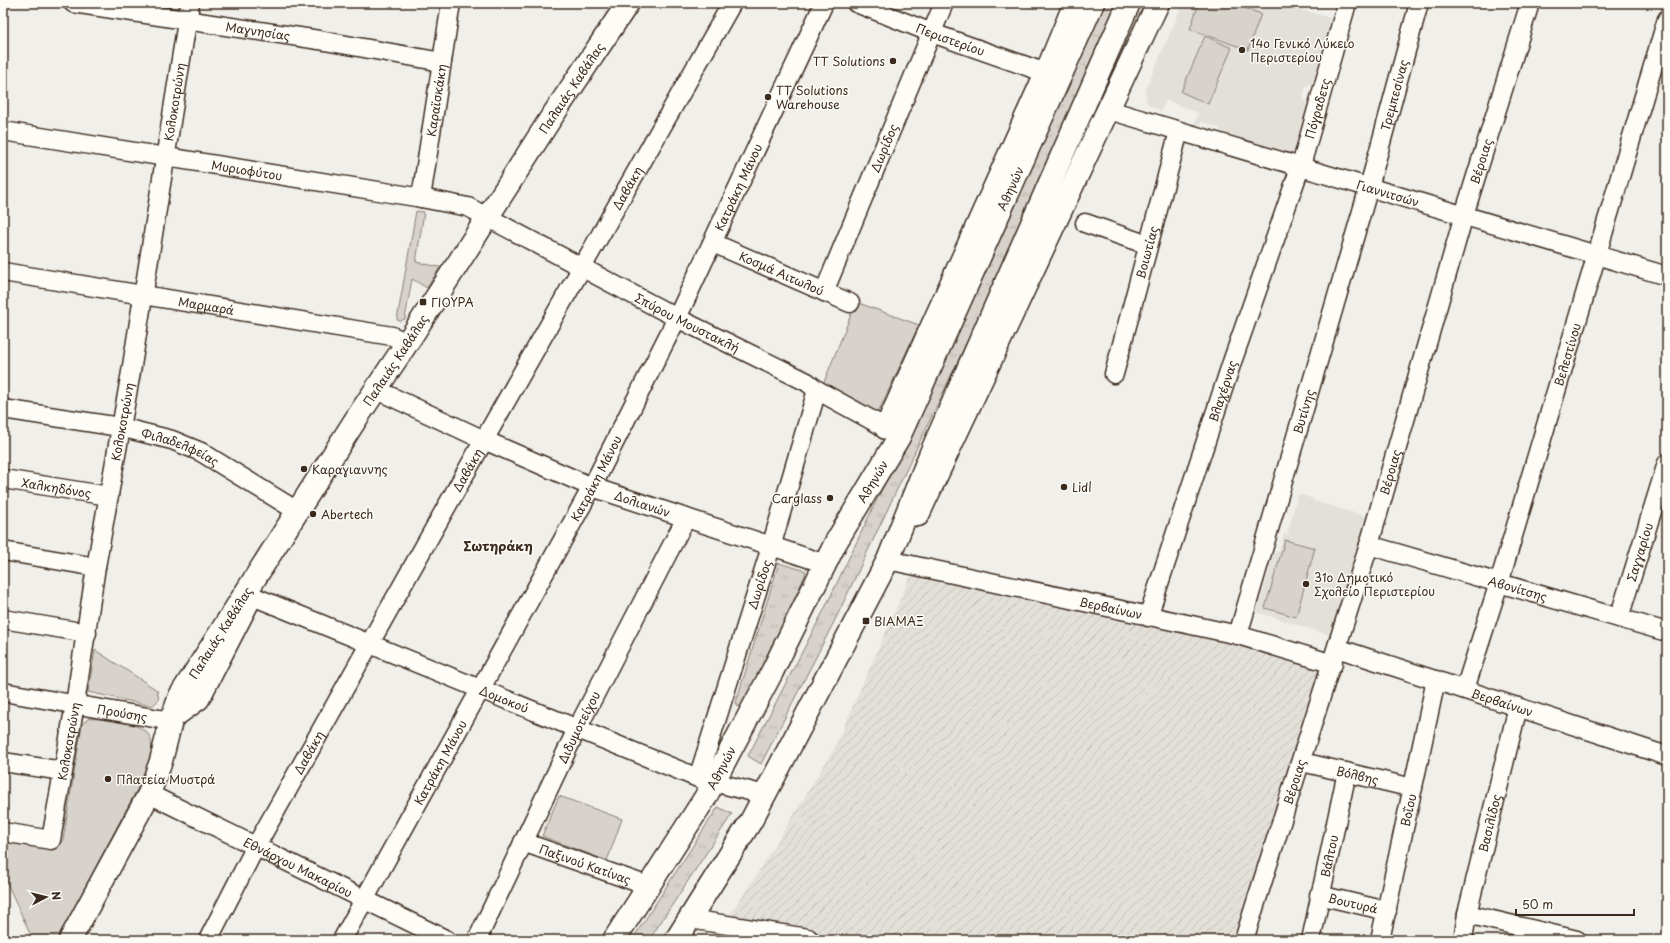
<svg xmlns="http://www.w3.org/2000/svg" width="1670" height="943" viewBox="0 0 1670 943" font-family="'Playpen Sans',sans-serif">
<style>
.built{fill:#e3e0da}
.industrial{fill:url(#industrial-furrows)}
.grass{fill:url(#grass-tufts);stroke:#897e75}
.park{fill:#d7d2cc;stroke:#897e75}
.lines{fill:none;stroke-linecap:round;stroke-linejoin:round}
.street-casing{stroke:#3b2a1e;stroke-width:21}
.secondary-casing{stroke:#3b2a1e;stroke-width:25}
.highway-casing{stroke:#3b2a1e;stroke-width:25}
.street{stroke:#fdfcf7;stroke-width:18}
.secondary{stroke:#fdfcf7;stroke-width:22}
.highway{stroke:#fdfcf7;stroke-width:22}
.poi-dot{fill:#3b2a1e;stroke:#fdfcf7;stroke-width:1.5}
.labels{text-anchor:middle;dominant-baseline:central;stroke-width:3;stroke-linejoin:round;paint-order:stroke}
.street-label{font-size:12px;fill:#3b2a1e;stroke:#fdfcf7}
.poi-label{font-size:12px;fill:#3b2a1e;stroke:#fdfcf7;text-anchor:start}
.neighbourhood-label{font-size:13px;font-weight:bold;fill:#3b2a1e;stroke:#fdfcf7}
</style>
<defs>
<pattern id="industrial-furrows" width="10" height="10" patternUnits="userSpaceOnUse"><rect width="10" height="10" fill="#e3e0da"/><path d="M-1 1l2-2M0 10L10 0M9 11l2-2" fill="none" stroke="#c4c0bb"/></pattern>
<pattern id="grass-tufts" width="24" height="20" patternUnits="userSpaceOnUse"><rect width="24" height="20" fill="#d7d2cc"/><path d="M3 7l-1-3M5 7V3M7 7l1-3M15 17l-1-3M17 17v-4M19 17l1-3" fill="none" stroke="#b9b4af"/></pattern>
</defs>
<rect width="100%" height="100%" fill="#f1efea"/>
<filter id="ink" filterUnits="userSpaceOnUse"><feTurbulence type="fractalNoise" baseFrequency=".025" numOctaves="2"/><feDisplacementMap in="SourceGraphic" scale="8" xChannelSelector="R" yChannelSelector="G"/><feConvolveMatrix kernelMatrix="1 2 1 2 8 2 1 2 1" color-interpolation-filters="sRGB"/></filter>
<g filter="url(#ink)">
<g class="built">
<path d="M1183,3h93l55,15 -18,65 -8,4 -2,11 4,8 -15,50 -72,-22v-6l-18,-6 -3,4 -5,-1 4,-12 -32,-13 -5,11 -14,-8 -2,-12z"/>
<path d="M1298,494l16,5v2l54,16 -36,119 -75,-24 16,-55 3,-6h3l5,-17 3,1z"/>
</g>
<path class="industrial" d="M920,572l319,72 87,26 -86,270h-425l-89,-20 30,-44 78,-127 75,-170z"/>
<g class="grass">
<path d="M1103,3h13l-141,322 -138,291 -76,148 -13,-8 76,-146 139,-290z"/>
<path d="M779,563l27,8 -1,4 -32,73 -32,58 -3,1 -2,-5z"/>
<path d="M718,807l14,7 -83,126h-17z"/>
</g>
<g class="park">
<path d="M1199,3h33l29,11 -13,36 -58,-21z"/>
<path d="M1205,36l27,12 -24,56 -27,-12z"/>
<path d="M416,211l8,1 -8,50 24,5 -13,21 -15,-9 -7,40 -5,2 -3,-1z"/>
<path d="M856,302l63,23 -43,92 -54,-30z"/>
<path d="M1285,540l30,8 -19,69 -31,-9z"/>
<path d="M95,650l62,40 2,10 -7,6 -64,-14z"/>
<path d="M89,718c15,2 54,3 61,19 3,8 1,20 0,28l-93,175h-20l-6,-4 -28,-62v-32l53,6 7,-8 19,-116z"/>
<path d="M559,796l63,23 -15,42 -65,-25z"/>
</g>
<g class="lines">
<g class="street-casing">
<g id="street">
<path id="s1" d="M73,3l246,37 123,22"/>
<path id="s2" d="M856,3l76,30 114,40"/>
<path id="s3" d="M1109,110l558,166"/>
<path id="s4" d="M3,131l413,66 52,10 209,111 130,64 10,8 69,38"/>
<path id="s5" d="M421,198l30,-195"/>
<path d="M1085,223l63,22"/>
<path id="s6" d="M713,243l137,60"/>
<path id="s7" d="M3,272l389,64 15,7"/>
<path id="s8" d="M824,292l120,-289"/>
<path id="s9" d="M1114,374l65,-243"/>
<path id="s10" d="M377,390l107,50 108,47 234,77"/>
<path id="s11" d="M3,409l117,18 52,13 29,12 96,59"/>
<path id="s12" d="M3,479l106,17"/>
<path id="s13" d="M1369,545l298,87"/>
<path d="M3,551l93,16"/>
<path id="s14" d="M888,560l350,75 95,29"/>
<path id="s15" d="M245,593l453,185 67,17"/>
<path id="s16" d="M1148,617l84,-255 70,-200 45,-159"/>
<path id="s17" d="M1619,618l48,-155"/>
<path d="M3,619l84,14"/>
<path id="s18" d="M1238,635l131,-448 50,-184"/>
<path id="s19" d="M1337,648l330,108"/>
<path id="s20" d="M1465,689l34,-106 168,-564"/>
<path id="s21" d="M3,692l168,29 29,-21 53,-103"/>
<path d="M3,762l60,9"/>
<path id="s22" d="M1302,762l111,26"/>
<path id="s23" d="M698,778l73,-231 46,-157"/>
<path id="s24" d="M149,794l298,146"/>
<path id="s25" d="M3,832l48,8 24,-136 21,-137 35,-195 59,-369"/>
<path id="s26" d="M523,842l125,44"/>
<path id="s27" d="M1319,895l68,16"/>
<path d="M1467,914l110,26"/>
<path d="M690,919l118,19 2,2"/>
<path id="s28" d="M208,940l48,-94 228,-406 248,-437"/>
<path id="s29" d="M342,940l250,-453 85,-169 147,-315"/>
<path id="s30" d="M477,940l100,-211 109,-211"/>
<path id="s31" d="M1244,940l125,-395 95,-330 66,-212"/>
<path id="s32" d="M1311,940l36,-168"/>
<path id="s33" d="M1380,940l56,-260"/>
<path id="s34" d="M1463,940l4,-26 51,-207"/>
</g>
</g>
<g class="secondary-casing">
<g id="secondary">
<path d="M886,428l160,-355 29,-70"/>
<path d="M918,515l240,-512"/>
<path id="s35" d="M70,940l79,-146 12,-33 10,-40 9,-25 176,-277 51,-76 142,-222 79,-118"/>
</g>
</g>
<g class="highway-casing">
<g id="highway">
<path id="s36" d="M614,940l91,-142 67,-126 64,-130 63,-105 194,-434"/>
<path d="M676,940l75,-119 137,-261 42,-105 199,-452"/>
</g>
</g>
<use href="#street" class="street"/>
<use href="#secondary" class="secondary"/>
<use href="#highway" class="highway"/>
</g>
</g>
<g class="poi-dot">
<circle cx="1242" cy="50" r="4"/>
<circle cx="893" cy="61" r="4"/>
<circle cx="768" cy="97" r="4"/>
<rect x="419" y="298" width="8" height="8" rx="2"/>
<circle cx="304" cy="469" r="4"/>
<circle cx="1064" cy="487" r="4"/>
<circle cx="830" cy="498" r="4"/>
<circle cx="313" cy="514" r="4"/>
<circle cx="1306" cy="584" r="4"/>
<rect x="862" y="617" width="8" height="8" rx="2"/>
<circle cx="108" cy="779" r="4"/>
</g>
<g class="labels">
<g class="street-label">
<text stroke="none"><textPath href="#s1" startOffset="187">Μαγνησίας</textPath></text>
<text stroke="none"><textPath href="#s2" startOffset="101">Περιστερίου</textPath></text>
<text stroke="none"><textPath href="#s35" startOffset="992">Παλαιάς Καβάλας</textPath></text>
<text stroke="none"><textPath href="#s18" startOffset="562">Τρεμπεσίνας</textPath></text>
<text stroke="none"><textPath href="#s5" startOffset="99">Καραϊσκάκη</textPath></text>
<text stroke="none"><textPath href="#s25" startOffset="797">Κολοκοτρώνη</textPath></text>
<text stroke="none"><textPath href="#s16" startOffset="536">Πόγραδετς</textPath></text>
<text stroke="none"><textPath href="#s8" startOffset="156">Δωρίδος</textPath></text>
<text stroke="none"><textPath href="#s31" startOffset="814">Βέροιας</textPath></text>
<text stroke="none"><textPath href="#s4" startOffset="247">Μυριοφύτου</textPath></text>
<text stroke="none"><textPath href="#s29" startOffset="851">Κατράκη Μάνου</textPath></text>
<text stroke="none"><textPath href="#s28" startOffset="861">Δαβάκη</textPath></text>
<text stroke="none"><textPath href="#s36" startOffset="851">Αθηνών</textPath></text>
<text stroke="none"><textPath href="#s3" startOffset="291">Γιαννιτσών</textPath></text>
<text stroke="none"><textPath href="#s9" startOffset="126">Βοιωτίας</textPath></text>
<text stroke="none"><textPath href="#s6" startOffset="75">Κοσμά Αιτωλού</textPath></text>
<text stroke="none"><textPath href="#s7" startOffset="206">Μαρμαρά</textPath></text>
<text stroke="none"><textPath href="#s4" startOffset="719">Σπύρου Μουστακλή</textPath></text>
<text stroke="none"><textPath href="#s20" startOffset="350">Βελεστίνου</textPath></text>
<text stroke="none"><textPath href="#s35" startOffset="668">Παλαιάς Καβάλας</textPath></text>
<text stroke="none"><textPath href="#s16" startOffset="238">Βλαχέρνας</textPath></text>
<text stroke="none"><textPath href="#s18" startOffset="233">Βυτίνης</textPath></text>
<text stroke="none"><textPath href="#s25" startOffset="473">Κολοκοτρώνη</textPath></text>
<text stroke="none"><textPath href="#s11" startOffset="182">Φιλαδελφείας</textPath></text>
<text stroke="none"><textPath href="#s28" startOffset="537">Δαβάκη</textPath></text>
<text stroke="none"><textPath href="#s31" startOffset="490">Βέροιας</textPath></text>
<text stroke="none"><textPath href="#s29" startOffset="527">Κατράκη Μάνου</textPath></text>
<text stroke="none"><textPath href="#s36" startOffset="527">Αθηνών</textPath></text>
<text stroke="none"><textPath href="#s12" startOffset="54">Χαλκηδόνος</textPath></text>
<text stroke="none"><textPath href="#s10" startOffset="289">Δολιανών</textPath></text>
<text stroke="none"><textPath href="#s17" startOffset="69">Σαγγαρίου</textPath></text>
<text stroke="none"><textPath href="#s23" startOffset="203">Δωρίδος</textPath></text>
<text stroke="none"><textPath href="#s13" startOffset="155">Αβονίτσης</textPath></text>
<text stroke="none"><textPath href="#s14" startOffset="228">Βερβαίνων</textPath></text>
<text stroke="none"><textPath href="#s35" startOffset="344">Παλαιάς Καβάλας</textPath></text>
<text stroke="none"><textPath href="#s15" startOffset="280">Δομοκού</textPath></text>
<text stroke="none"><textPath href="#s19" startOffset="174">Βερβαίνων</textPath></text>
<text stroke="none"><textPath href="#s21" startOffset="121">Προύσης</textPath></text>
<text stroke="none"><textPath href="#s30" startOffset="236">Διδυμοτείχου</textPath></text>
<text stroke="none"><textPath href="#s25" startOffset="149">Κολοκοτρώνη</textPath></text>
<text stroke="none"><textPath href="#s28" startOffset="213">Δαβάκη</textPath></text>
<text stroke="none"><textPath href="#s29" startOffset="203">Κατράκη Μάνου</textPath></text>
<text stroke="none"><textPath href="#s36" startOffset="203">Αθηνών</textPath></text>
<text stroke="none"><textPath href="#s22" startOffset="57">Βόλβης</textPath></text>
<text stroke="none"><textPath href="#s31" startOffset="166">Βέροιας</textPath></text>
<text stroke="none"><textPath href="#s33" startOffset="133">Βοΐου</textPath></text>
<text stroke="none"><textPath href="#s34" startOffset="120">Βασιλίδος</textPath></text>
<text stroke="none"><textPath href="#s32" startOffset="86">Βάλτου</textPath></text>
<text stroke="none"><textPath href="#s26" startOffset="66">Παξινού Κατίνας</textPath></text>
<text stroke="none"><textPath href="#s24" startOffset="166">Εθνάρχου Μακαρίου</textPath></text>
<text stroke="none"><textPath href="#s27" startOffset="35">Βουτυρά</textPath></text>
</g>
<g class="poi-label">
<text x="1250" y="43">14ο Γενικό Λύκειο<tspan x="1250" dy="14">Περιστερίου</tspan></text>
<text x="885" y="61" text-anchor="end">TT Solutions</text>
<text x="776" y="90">TT Solutions<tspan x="776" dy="14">Warehouse</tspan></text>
<text x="431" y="302">ΓΙΟΥΡΑ</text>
<text x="312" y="469">Καραγιαννης</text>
<text x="1072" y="487">Lidl</text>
<text x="822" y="498" text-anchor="end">Carglass</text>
<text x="321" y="514">Abertech</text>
<text x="1314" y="577">31ο Δημοτικό<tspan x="1314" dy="14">Σχολείο Περιστερίου</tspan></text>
<text x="874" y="621">ΒΙΑΜΑΞ</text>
<text x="116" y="779">Πλατεία Μυστρά</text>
</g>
<g class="neighbourhood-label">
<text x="498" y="545">Σωτηράκη</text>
</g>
</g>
<rect width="1670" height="943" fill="none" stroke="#fdfcf7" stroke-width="16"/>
<rect x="8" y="8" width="1654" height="927" fill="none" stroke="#3b2a1e" stroke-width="1.5" filter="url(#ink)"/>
<g transform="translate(46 897) rotate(83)" stroke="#fdfcf7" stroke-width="3" paint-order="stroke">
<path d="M0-3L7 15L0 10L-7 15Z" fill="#3b2a1e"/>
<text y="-6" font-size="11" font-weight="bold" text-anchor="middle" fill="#3b2a1e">N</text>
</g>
<path d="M1516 909v6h118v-6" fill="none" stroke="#3b2a1e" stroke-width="2"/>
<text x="1522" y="909" font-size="12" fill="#3b2a1e" stroke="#fdfcf7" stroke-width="3" paint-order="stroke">50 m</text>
</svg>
